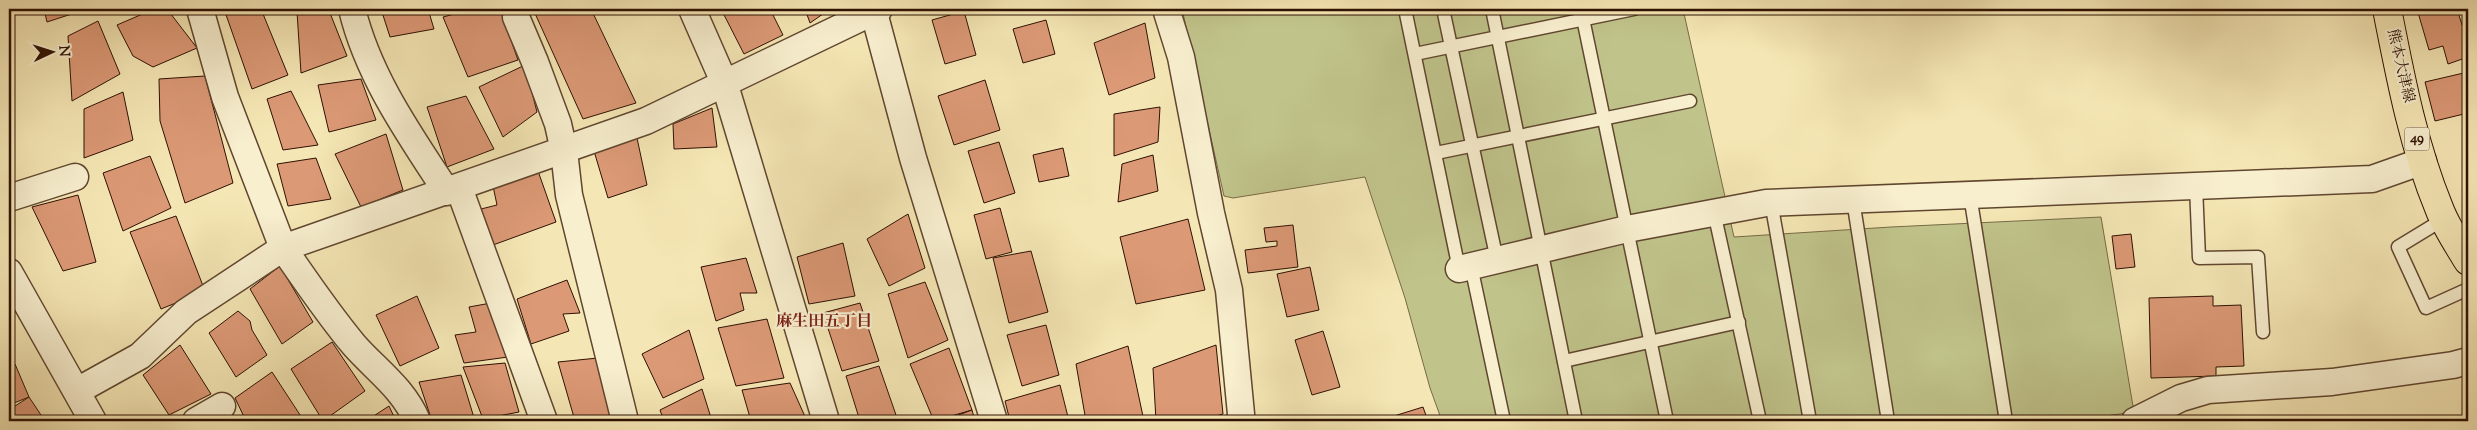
<svg xmlns="http://www.w3.org/2000/svg" width="2477" height="430" viewBox="0 0 2477 430" font-family="'Sorts Mill Goudy','Noto Serif JP',serif">
<style>
.green{fill:#c0c48b;stroke:#776a46}
.building{fill:#dc9976;stroke:#2e1002}
.lines{fill:none;stroke-linecap:round;stroke-linejoin:round}
.service-casing{stroke:#60462f;stroke-width:15}
.minor-casing{stroke:#60462f;stroke-width:29}
.primary-casing{stroke:#2e1002;stroke-width:30}
.service{stroke:#f8efcf;stroke-width:12}
.minor{stroke:#f8efcf;stroke-width:26}
.primary{stroke:#f5e7b5;stroke-width:28}
.labels{text-anchor:middle;dominant-baseline:central;stroke-width:4.5;stroke-linejoin:round;paint-order:stroke}
.shield{fill:#f8efcf;stroke:#6b5340;stroke-width:1}
.shield-label{font-size:14px;font-weight:bold;fill:#2e1002}
.street-label{font-size:15px;fill:#2e1002;stroke:#f8efcf}
.neighbourhood-label{font-size:16px;font-weight:bold;fill:#7a1f14;stroke:#f8efcf}
</style>
<rect width="100%" height="100%" fill="#f5e7b5"/>
<filter id="stains"><feTurbulence type="fractalNoise" baseFrequency=".004" numOctaves="4"/><feColorMatrix values="0 0 0 0 .2 0 0 0 0 .09 0 0 0 0 .02 0 0 0 .5 -.17"/></filter>
<radialGradient id="worn" r=".72"><stop offset=".6" stop-color="#630" stop-opacity="0"/><stop offset="1" stop-color="#630" stop-opacity=".3"/></radialGradient>
<path class="green" d="M1182,9h501l51,228 157,-10 210,-10 33,195 -65,9h-627l-12,-33 -25,-90 -40,-121 -132,21 -9,-2z"/>
<g class="building">
<path d="M44,9h43l-40,13z"/>
<path d="M154,9h13l30,39 -44,19 -20,-11 -16,-31z"/>
<path d="M224,9h37l27,66 -36,14z"/>
<path d="M381,9h47l6,20 -44,8z"/>
<path d="M473,9h27l18,51 -50,17 -25,-60z"/>
<path d="M533,9h58l45,94 -53,16z"/>
<path d="M721,9h49l13,26 -39,19z"/>
<path d="M805,9h25l-20,14z"/>
<path d="M2417,9h40l11,35v13l-20,7 -5,-18 -14,4z"/>
<path d="M2462,9h6v18z"/>
<path d="M964,11l12,44 -31,9 -13,-44z"/>
<path d="M297,12l33,1 17,43 -46,17z"/>
<path d="M1046,20l9,34 -32,9 -10,-34z"/>
<path d="M98,21l22,53 -48,27 -4,-65z"/>
<path d="M1145,23l10,55 -46,17 -15,-52z"/>
<path d="M525,65l12,47 -34,25 -24,-50z"/>
<path d="M2468,72v41l-33,8 -10,-39z"/>
<path d="M205,76l28,107 -48,20 -25,-82 -1,-42z"/>
<path d="M361,79l15,41 -47,12 -11,-47z"/>
<path d="M985,80l15,50 -46,15 -16,-49z"/>
<path d="M291,91l27,54 -35,5 -16,-51z"/>
<path d="M123,92l10,48 -49,18v-49z"/>
<path d="M466,96l28,53 -47,18 -20,-60z"/>
<path d="M1160,107l-2,35 -44,14v-42z"/>
<path d="M712,108l5,39 -43,2 -1,-25z"/>
<path d="M386,134l17,56 -42,17 -26,-53z"/>
<path d="M637,138l10,47 -39,13 -14,-47z"/>
<path d="M999,142l16,51 -31,10 -16,-52z"/>
<path d="M1063,148l6,28 -30,6 -6,-27z"/>
<path d="M1153,155l5,36 -40,11 4,-38z"/>
<path d="M150,156l21,52 -48,23 -20,-58z"/>
<path d="M316,158l15,41 -43,7 -11,-42z"/>
<path d="M538,171l18,51 -63,23 -12,-36 16,-4 -4,-19z"/>
<path d="M78,195l18,67 -33,9 -31,-64z"/>
<path d="M1000,208l12,44 -26,7 -12,-44z"/>
<path d="M908,214l17,54 -36,18 -22,-47z"/>
<path d="M176,216l29,75 -44,18 -31,-77z"/>
<path d="M1188,219l17,71 -69,14 -16,-67z"/>
<path d="M1293,225l5,42 -50,6 -3,-23 32,-4v-5l-11,1 -2,-14z"/>
<path d="M2131,234l4,33 -19,2 -4,-33z"/>
<path d="M843,243l12,53 -46,8 -12,-47z"/>
<path d="M1031,251l17,61 -39,11 -16,-65z"/>
<path d="M746,258l11,35h-17l4,17 -28,11 -15,-54z"/>
<path d="M280,266l33,56 -31,22 -32,-55z"/>
<path d="M1310,267l9,43 -32,7 -10,-43z"/>
<path d="M567,280l13,33 -17,1 6,17 -38,13 -14,-45z"/>
<path d="M925,282l23,58 -40,18 -20,-64z"/>
<path d="M417,296l22,52 -39,18 -24,-51z"/>
<path d="M2213,296v10l28,-1 3,61 -28,1v9l-65,2 -2,-80z"/>
<path d="M491,303l17,54 -44,6 -9,-28 21,-3 -7,-25z"/>
<path d="M860,303l19,58 -37,10 -19,-58z"/>
<path d="M238,311l12,10 2,9 15,25 -31,22 -27,-44z"/>
<path d="M767,319l17,59 -48,8 -18,-58z"/>
<path d="M1046,325l13,50 -37,11 -15,-51z"/>
<path d="M689,330l15,49 -41,19 -21,-44z"/>
<path d="M1323,331l17,56 -28,8 -17,-55z"/>
<path d="M332,342l33,49 -42,30 -32,-52z"/>
<path d="M180,345l31,49 -42,21 -26,-40z"/>
<path d="M1216,345l7,69 -24,7h-43l-3,-53z"/>
<path d="M1128,346l16,75h-58l-10,-57z"/>
<path d="M949,348l23,62 -38,11 -24,-57z"/>
<path d="M598,358l17,63h-40l-17,-59z"/>
<path d="M505,363l14,49 -36,7 -20,-52z"/>
<path d="M15,364l14,33 -20,8v-37z"/>
<path d="M879,366l17,49 -17,6h-19l-14,-45z"/>
<path d="M272,372l32,49h-58l-11,-23z"/>
<path d="M461,375l14,46h-43l-13,-39z"/>
<path d="M790,383l17,38h-56l-9,-31z"/>
<path d="M1060,385l9,36h-59l-5,-20z"/>
<path d="M702,389l10,32h-48l-4,-11z"/>
<path d="M29,397l16,24h-36v-11z"/>
<path d="M389,406l7,15h-30z"/>
<path d="M1423,407l5,14h-32l-2,-5z"/>
<path d="M972,410l3,11h-33z"/>
</g>
<g class="lines">
<g class="service-casing">
<g id="service">
<path d="M1405,9l54,260"/>
<path d="M1443,9l54,251"/>
<path d="M1492,9l84,412"/>
<path d="M1581,9l86,412"/>
<path d="M1415,54l219,-45"/>
<path d="M1436,153l254,-52"/>
<path d="M2196,186l3,72 59,-1 5,75"/>
<path d="M1970,195l36,226"/>
<path d="M1853,200l35,221"/>
<path d="M1771,202l39,219"/>
<path d="M1714,212l46,209"/>
<path d="M2444,219l-46,28 28,61 42,-19"/>
<path d="M1471,266l33,155"/>
<path d="M1564,361l175,-39"/>
</g>
</g>
<g class="minor-casing">
<g id="minor">
<path d="M352,9c16,67 57,125 95,183"/>
<path d="M692,9l32,73 102,339"/>
<path d="M873,9l40,149 81,263"/>
<path d="M1166,9l15,48 30,156 18,77 12,124 -1,7"/>
<path d="M516,17l19,45 23,62 6,27 5,44 56,226"/>
<path d="M459,188l85,233"/>
<path d="M9,198l66,-21"/>
<path d="M1459,269l168,-40 139,-26 606,-24 51,-18"/>
<path d="M9,272l84,149"/>
<path d="M77,391l63,-35 46,-44 97,-64 -58,-151 -25,-88"/>
<path d="M196,421l26,-15"/>
<path d="M417,421c-13,-32 -41,-51 -63,-76 -26,-31 -48,-64 -71,-97l363,-127 233,-112"/>
<path d="M2135,421l46,-23 27,-8 124,-8 121,-17 15,-4"/>
</g>
</g>
<g class="primary-casing">
<path id="primary" d="M2387,9c13,66 26,136 52,199 7,19 19,36 29,53"/>
</g>
<use href="#service" class="service"/>
<use href="#minor" class="minor"/>
<use href="#primary" class="primary"/>
</g>
<g class="labels">
<rect class="shield" x="2404.5" y="127.5" width="25" height="23" rx="4"/>
<g class="shield-label">
<text x="2417" y="139">49</text>
</g>
<g class="street-label">
<text transform="translate(2400 66) rotate(77)">熊本大津線</text>
</g>
<g class="neighbourhood-label">
<text x="824" y="322">麻生田五丁目</text>
</g>
</g>
<rect width="2477" height="430" fill="none" stroke="#f5e7b5" stroke-width="30"/>
<rect x="10" y="10" width="2457" height="410" fill="none" stroke="#2e1002" stroke-width="2.5"/>
<rect x="15" y="15" width="2447" height="400" fill="none" stroke="#2e1002"/>
<g transform="translate(52 52) rotate(86)" stroke="#f8efcf" stroke-width="4" paint-order="stroke">
<path d="M0-4L9 19L0 12L-9 19Z" fill="#2e1002"/>
<text y="-8" font-size="14" font-weight="bold" text-anchor="middle" fill="#2e1002">N</text>
</g>
<rect width="100%" height="100%" filter="url(#stains)"/>
<rect width="100%" height="100%" fill="url(#worn)"/>
</svg>
